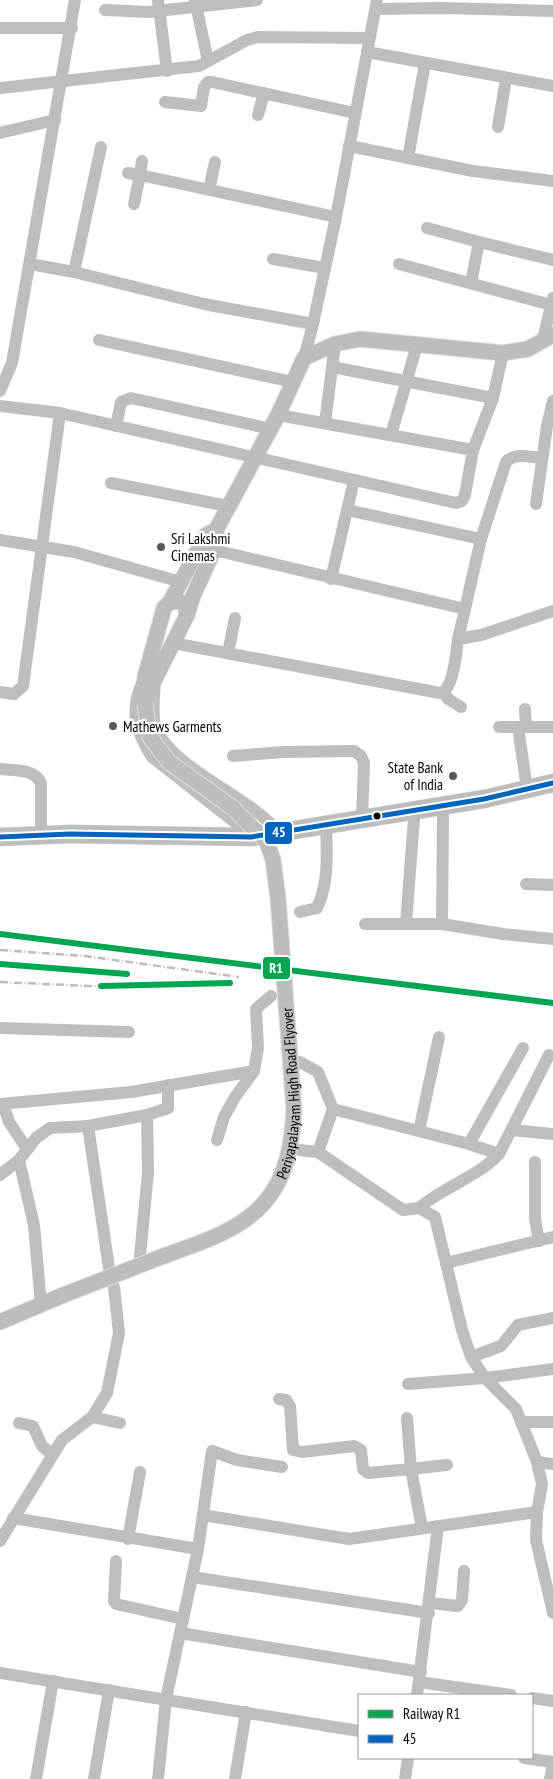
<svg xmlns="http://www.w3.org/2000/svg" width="553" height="1779" viewBox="0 0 553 1779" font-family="'PT Sans Narrow',sans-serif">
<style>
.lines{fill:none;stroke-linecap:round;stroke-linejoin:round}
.major-casing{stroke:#dbdbdb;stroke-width:17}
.highway-casing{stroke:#dbdbdb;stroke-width:19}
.minor{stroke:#bebebe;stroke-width:12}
.major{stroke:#bdbdbd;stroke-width:15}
.highway{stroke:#bdbdbd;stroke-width:18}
.rail{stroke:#bdbdbd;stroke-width:2.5;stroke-dasharray:8 2.5 1 2.5;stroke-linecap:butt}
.major-bridge-casing{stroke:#dbdbdb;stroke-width:17;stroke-linecap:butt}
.major-bridge{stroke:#bdbdbd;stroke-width:15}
.bus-1-casing{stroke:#fff;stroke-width:9}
.bus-1{stroke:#0065bd;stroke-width:5}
.rail-1-casing{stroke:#fff;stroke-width:10}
.rail-1{stroke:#00a651;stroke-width:6}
.poi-dot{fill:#595959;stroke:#fff;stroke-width:2}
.bus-dot{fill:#000;stroke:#fff;stroke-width:2}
.labels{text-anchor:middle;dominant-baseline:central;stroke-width:4.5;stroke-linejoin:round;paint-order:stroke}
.poi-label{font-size:15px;fill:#000;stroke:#fff;text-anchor:start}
.street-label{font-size:15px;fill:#000;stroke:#fff}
.line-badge{stroke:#fff;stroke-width:2}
.badge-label{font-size:14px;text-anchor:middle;font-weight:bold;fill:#fff}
</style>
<rect width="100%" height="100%" fill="#fff"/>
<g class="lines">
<g class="major-casing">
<g id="major">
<path d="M170,602l36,-67 10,-5"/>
<path d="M187,615l6,-19 25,-55 -2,-11 62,-115 26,-57 31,-14 25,-5 143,14 25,-4 25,-14"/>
<path d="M145,704v-27l19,-69 6,-6 9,-1 6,4 2,10 -40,80"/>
<path d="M0,1322l61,-26"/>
</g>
</g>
<g class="highway-casing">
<path id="highway" d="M0,837l70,-3 181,3 233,-38 69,-16"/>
</g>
<g class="minor">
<path d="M158,0l9,71"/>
<path d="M195,0l13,61"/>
<path d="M376,9l66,-1 111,3"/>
<path d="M105,10l43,2 109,-12"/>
<path d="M0,28h72"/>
<path d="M367,52l186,34"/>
<path d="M0,88l199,-22 48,-26 11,-3 111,1"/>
<path d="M165,102l36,4 3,-19 4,-5h4l143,31"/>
<path d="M258,115l6,-22"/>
<path d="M498,127l8,-48"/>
<path d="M0,133l55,-13"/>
<path d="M349,146l124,25 80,10"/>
<path d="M408,158l17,-95"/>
<path d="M128,173l12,2 2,-14"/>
<path d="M209,190l6,-28"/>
<path d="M134,204l6,-29 196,42"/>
<path d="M427,228l52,14 -8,41"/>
<path d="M479,242l74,18"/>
<path d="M273,259l52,9"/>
<path d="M30,264l44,8 130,32 109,20 -9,34"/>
<path d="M399,264l152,41"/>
<path d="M74,272l27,-125"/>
<path d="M313,324l23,-107 41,-217"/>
<path d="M543,339l10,-41"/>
<path d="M99,340l194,42"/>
<path d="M332,367l161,31"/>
<path d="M0,391l12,-28 63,-363"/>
<path d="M0,406l60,7 396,90 6,-2 3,-6 8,-45"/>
<path d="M278,415l195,35 20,-52 10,-45"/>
<path d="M325,423l10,-79"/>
<path d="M116,426l5,-24 10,-4 140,31"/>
<path d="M391,435l26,-90"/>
<path d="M111,483l117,23"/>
<path d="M536,504l11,-78 6,-25"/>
<path d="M347,510l134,29"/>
<path d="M0,540l74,12 107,30"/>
<path d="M214,550l251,59 -7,30 23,-4 72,-24"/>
<path d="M331,579l23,-99"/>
<path d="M465,609l16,-70 25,-77c9,-10 24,-5 36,-4"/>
<path d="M173,643l267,50c14,-3 16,-40 18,-54"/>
<path d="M228,653l7,-35"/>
<path d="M145,677c-16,31 -11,51 7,80l99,78"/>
<path d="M155,682c-1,14 -3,29 0,43 12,42 97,72 124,108"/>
<path d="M0,692l14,2 9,-8 37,-273"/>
<path d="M444,692l4,7 13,8"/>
<path d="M525,709l1,18"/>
<path d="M499,727h54"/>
<path d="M518,727l9,62"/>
<path d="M233,756l51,-4 70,-1 7,5 3,7 -2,56"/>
<path d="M0,769c15,2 33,-1 41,14v53"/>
<path d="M443,815l-1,109 61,10 50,5"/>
<path d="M526,884l27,1"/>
<path d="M300,912l17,-4c12,-24 10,-56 9,-83"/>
<path d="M365,924h77"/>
<path d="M406,924l8,-105"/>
<path d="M0,1028l129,4"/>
<path d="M300,1062l18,10 15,37 -15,43"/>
<path d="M0,1104l131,-12 123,-21"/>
<path d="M3,1104l6,18 18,27"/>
<path d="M333,1109l136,35 30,10"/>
<path d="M88,1126l21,142"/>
<path d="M511,1130l42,4"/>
<path d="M419,1131l20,-94"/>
<path d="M217,1140l7,-23 11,-20 19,-26 4,-23 -2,-39 15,-13"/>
<path d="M469,1144l54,-96"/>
<path d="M300,1150l18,2 85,58 16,-2 16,9 27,113 9,27 14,21 31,31 21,53 5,22 -5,28 -1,28 17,73"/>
<path d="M19,1160l15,65 7,80"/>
<path d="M535,1162v57l4,22"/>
<path d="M0,1175l19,-15 17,-22 14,-10 38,-2 59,-11 21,-7v-23"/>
<path d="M419,1208c25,-22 56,-29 80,-54l50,-99"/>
<path d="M140,1256l8,-84 -1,-57"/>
<path d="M446,1263l107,-26"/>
<path d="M471,1357l30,-11 17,-21 35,-7"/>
<path d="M408,1384l77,-6 68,-9"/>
<path d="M279,1399l7,1 4,6 3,44 9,2 52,-6 7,4 2,19 5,4 43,-4 11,59"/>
<path d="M92,1417l28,6"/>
<path d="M407,1418l4,51 36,-4"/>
<path d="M521,1422h32"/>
<path d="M19,1423l14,3 9,20 11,9"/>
<path d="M537,1462l16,2"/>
<path d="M203,1515l146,24 188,-27"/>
<path d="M13,1518l185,31"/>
<path d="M128,1539l12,-67"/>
<path d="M0,1541l62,-101 30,-23 15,-24 12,-60 -5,-46"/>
<path d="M116,1561l-2,40 2,3 67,15"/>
<path d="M192,1577l237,36"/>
<path d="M430,1603l28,3 4,-6 2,-29"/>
<path d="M180,1633l241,39"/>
<path d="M0,1673l359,58"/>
<path d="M419,1682l92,13"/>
<path d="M417,1695l21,-169"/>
<path d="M532,1698l21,3"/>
<path d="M524,1758l29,4"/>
<path d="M36,1779l17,-98"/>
<path d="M94,1779l15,-89"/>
<path d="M158,1779l8,-80 32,-150 14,-98 25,9 45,7"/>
<path d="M235,1779l11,-67"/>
<path d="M405,1779l3,-21"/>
<path d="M550,1779l3,-14"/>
</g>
<use href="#major" class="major"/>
<use href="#highway" class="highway"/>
<g class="rail">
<path d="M0,950l85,6 154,21"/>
<path d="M0,982l89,4 149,-3"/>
</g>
<g class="major-bridge-casing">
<g id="major-bridge">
<path id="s1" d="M61,1296c34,-13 67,-26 100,-39 35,-13 78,-25 103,-54 23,-26 28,-59 30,-93l-16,-212 -5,-38 -6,-18 -34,-34 -64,-46 -19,-25 -5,-33"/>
</g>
</g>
<use href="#major-bridge" class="major-bridge"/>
<g class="bus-1-casing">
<path id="bus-1" d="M0,837l70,-3 181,3 233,-38 69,-16"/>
</g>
<use href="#bus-1" class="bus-1"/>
<g class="rail-1-casing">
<g id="rail-1">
<path d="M0,934l553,69"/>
<path d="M0,964l127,10"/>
<path d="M101,986l129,-3"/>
</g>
</g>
<use href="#rail-1" class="rail-1"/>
</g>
<g class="poi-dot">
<circle cx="161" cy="547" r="5"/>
<circle cx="113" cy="726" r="5"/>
<circle cx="453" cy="776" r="5"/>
</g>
<circle class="bus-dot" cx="377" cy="816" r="4.5"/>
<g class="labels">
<g class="poi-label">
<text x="171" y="538">Sri Lakshmi<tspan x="171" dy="17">Cinemas</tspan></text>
<text x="123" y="726">Mathews Garments</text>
<text x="443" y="767" text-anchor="end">State Bank<tspan x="443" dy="17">of India</tspan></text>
</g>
<g class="street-label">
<text stroke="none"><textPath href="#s1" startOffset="341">Periyapalayam High Road Flyover</textPath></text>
</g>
</g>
<g class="line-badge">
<rect x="264" y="821" width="29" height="24" rx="5" fill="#0065bd"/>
<rect x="262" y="956" width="29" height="24" rx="5" fill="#00a651"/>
</g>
<g class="badge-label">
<text x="279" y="837">45</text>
<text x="276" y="973">R1</text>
</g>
<rect x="358" y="1694" width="175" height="65" fill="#ffffff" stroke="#999999"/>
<rect x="368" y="1710" width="25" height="8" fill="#00a651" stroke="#999999"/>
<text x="403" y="1719" font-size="15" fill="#000000">Railway R1</text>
<rect x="368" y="1735" width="25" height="8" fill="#0065bd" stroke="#999999"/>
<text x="403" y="1744" font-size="15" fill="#000000">45</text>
</svg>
